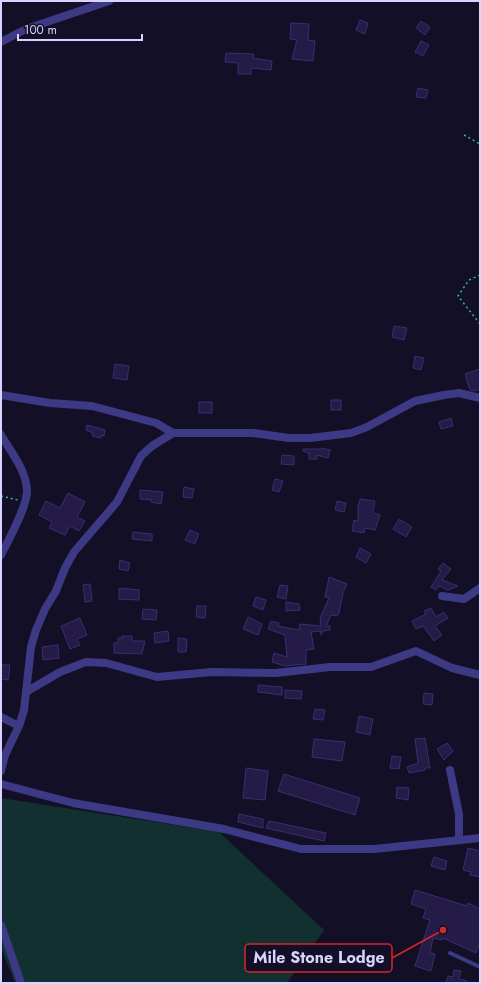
<svg xmlns="http://www.w3.org/2000/svg" width="481" height="984" viewBox="0 0 481 984" font-family="Jost,sans-serif">
<style>
.green{fill:#12302f}
.building{fill:#241b47;stroke:#3b2d73}
.lines{fill:none;stroke-linecap:round;stroke-linejoin:round}
.path{stroke:#2fb8b0;stroke-width:1.5;stroke-dasharray:2 3;stroke-linecap:butt}
.lane{stroke:#3d3a85;stroke-width:4}
.street{stroke:#3d3a85;stroke-width:8}
.leader{fill:none;stroke:#d62828;stroke-width:1.5}
.callout-dot{fill:#d62828;stroke:#130f26;stroke-width:1.5}
.callout{fill:#130f26;stroke:#d62828;stroke-width:1.5}
.callout-label{font-size:16px;text-anchor:middle;font-weight:bold;fill:#d9d4ff}
</style>
<rect width="100%" height="100%" fill="#130f26"/>
<path class="green" d="M1,798l218,34 105,98 -37,53h-272l-14,-35z"/>
<g class="building">
<path d="M360,20l8,3 -3,11 -9,-4z"/>
<path d="M421,21l9,6 -5,8 -9,-7z"/>
<path d="M291,23l18,1 -1,16 7,1 -2,20 -21,-2 5,-19 -7,-1z"/>
<path d="M421,41l8,4 -6,11 -8,-4z"/>
<path d="M226,53l28,1 -1,4 19,3 -1,9 -20,-2v6h-13v-11l-13,-1z"/>
<path d="M418,88l10,2 -2,8 -10,-1z"/>
<path d="M394,326l13,2 -3,12 -12,-3z"/>
<path d="M415,356l9,2 -3,12 -8,-2z"/>
<path d="M115,364l14,2 -2,14 -14,-2z"/>
<path d="M480,369v20l-6,2 -4,-1 -5,-16z"/>
<rect x="331" y="400" width="10" height="10"/>
<rect x="199" y="402" width="13" height="11"/>
<path d="M451,418l2,8 -12,3 -2,-7z"/>
<path d="M87,425l18,5 -1,6 -3,-1v3l-9,-2 1,-3 -7,-3z"/>
<path d="M322,448l8,2 -2,8 -11,-3v4h-8v-6l-6,-2v-2h19z"/>
<path d="M282,455l12,1v9l-13,-1z"/>
<path d="M275,479l8,2 -4,11 -7,-2z"/>
<path d="M184,487l10,2 -2,9 -9,-1z"/>
<path d="M140,490l23,2 -2,12 -10,-2 1,-2 -12,-1z"/>
<path d="M68,493l17,9 -8,15 8,4 -6,10 -9,-5 -5,9 -16,-7 3,-6 -13,-7 7,-14 14,7z"/>
<path d="M360,499l15,2 -2,12 7,2 -5,15 -10,-2 -1,5 -12,-2 2,-11 4,1v-14z"/>
<path d="M337,501l9,2 -2,9 -9,-2z"/>
<path d="M399,519l13,8 -6,10 -13,-8z"/>
<path d="M190,530l9,4 -4,10 -10,-4z"/>
<path d="M133,532l19,2v7l-20,-2z"/>
<path d="M360,548l11,6 -5,9 -10,-6z"/>
<path d="M120,560l10,3 -2,8 -9,-2z"/>
<path d="M443,563l8,6 -9,11 16,6 -10,4 -9,-4 -3,4 -5,-3 10,-16 -3,-2z"/>
<path d="M329,577l18,7 -4,9 -4,20 -2,3 -6,-1 -5,11h4v4l-7,1 -2,4v-4l-10,1 3,17 -8,1v14l-21,2 -13,-4 2,-9 13,4 -2,-22 -17,-6 3,-8 8,2 -1,3 21,4 1,-6 21,2 -1,-8 9,-20 -4,-1z"/>
<path d="M90,584l2,17 -7,1 -2,-17z"/>
<path d="M280,585l8,1 -2,13 -9,-2z"/>
<path d="M119,588l20,2v10l-20,-1z"/>
<path d="M256,597l10,3 -3,10 -10,-4z"/>
<path d="M286,602l13,2 1,6 -14,1z"/>
<path d="M197,606h9l-1,12 -9,-1z"/>
<path d="M431,608l5,9 8,-5 4,6 -13,8 7,9 -8,6 -11,-15 -7,3 -4,-8 14,-7 -2,-3z"/>
<path d="M143,609l14,1 -1,10 -14,-1z"/>
<path d="M248,617l14,7 -4,11 -15,-6z"/>
<path d="M80,618l7,17 -10,4 3,6 -10,4 -9,-23z"/>
<path d="M168,631l1,10 -14,2 -1,-10z"/>
<path d="M122,636h10v5h13l-3,13 -28,-1v-10h4v-5h4z"/>
<path d="M178,638l9,1 -1,13h-8z"/>
<path d="M58,645l1,13 -16,2 -1,-13z"/>
<path d="M1,665h9l-2,15 -7,-1z"/>
<path d="M258,685l24,2v8l-24,-3z"/>
<path d="M285,690l17,1 -1,8 -16,-1z"/>
<path d="M424,693l9,1 -1,11 -9,-1z"/>
<path d="M315,709l10,1 -2,10 -10,-1z"/>
<path d="M359,716l14,3 -3,16 -14,-3z"/>
<path d="M425,738l5,30h-5v2l-16,3 -2,-6 11,-4 -3,-24z"/>
<path d="M314,739l31,3 -3,19 -30,-4z"/>
<path d="M447,743l6,8 -9,9 -7,-11z"/>
<path d="M392,756l9,1 -2,12 -9,-1z"/>
<path d="M246,768l22,3 -3,29 -22,-2z"/>
<path d="M284,774l76,24 -5,17 -77,-24z"/>
<path d="M397,787l12,1 -1,12 -12,-2z"/>
<path d="M239,814l24,5v9l-25,-6z"/>
<path d="M269,821l57,12 -2,8 -58,-13z"/>
<path d="M468,848l12,3v26l-10,-2 1,-3 -8,-2z"/>
<path d="M434,857l13,4 -2,9 -14,-4z"/>
<path d="M415,890l52,16 1,-3 12,6v34l-4,10 -33,-15 -1,2 -9,-2 -3,15 5,1 -4,17 -16,-5 15,-46 -7,-2 3,-9 -15,-5z"/>
<path d="M454,970l7,1 -2,8 8,2v2h-21l2,-7 5,1z"/>
</g>
<g class="lines">
<g class="path">
<path d="M464,135l16,9"/>
<path d="M480,275l-11,5 -11,16 22,28"/>
<path d="M1,496l17,4"/>
</g>
<path class="lane" d="M450,953l30,14"/>
<g class="street">
<path d="M1,42l25,-13 83,-28"/>
<path d="M1,395l49,8 42,3 64,17 17,10h80l36,5h21l41,-5 16,-6 48,-26 29,-6 15,-2 21,5"/>
<path d="M1,435c10,17 25,35 26,55 1,15 -19,51 -26,65"/>
<path d="M442,596l22,3 16,-11"/>
<path d="M26,692l34,-20 26,-10 20,1 51,14 55,-5 64,1 54,-6h41l45,-16 36,17 28,7"/>
<path d="M1,717l18,9"/>
<path d="M450,770l9,44v26"/>
<path d="M1,771l4,-16 14,-29 5,-16 7,-63 5,-17 9,-21 11,-18 9,-23 9,-16 43,-50 24,-46 11,-10 21,-13"/>
<path d="M1,784l72,19 151,26 77,20h73l106,-11"/>
<path d="M1,925l20,58"/>
</g>
</g>
<path class="leader" d="M443 930L392 958"/>
<circle class="callout-dot" cx="443" cy="930" r="4"/>
<rect class="callout" x="245" y="944" width="147" height="28" rx="4"/>
<g class="callout-label">
<text x="319" y="963">Mile Stone Lodge</text>
</g>
<rect width="481" height="984" fill="none" stroke="#d9d4ff" stroke-width="4"/>
<path d="M18 34v6h124v-6" fill="none" stroke="#d9d4ff" stroke-width="2"/>
<text x="24" y="34" font-size="12" fill="#d9d4ff" stroke="#130f26" stroke-width="3" paint-order="stroke">100 m</text>
</svg>
